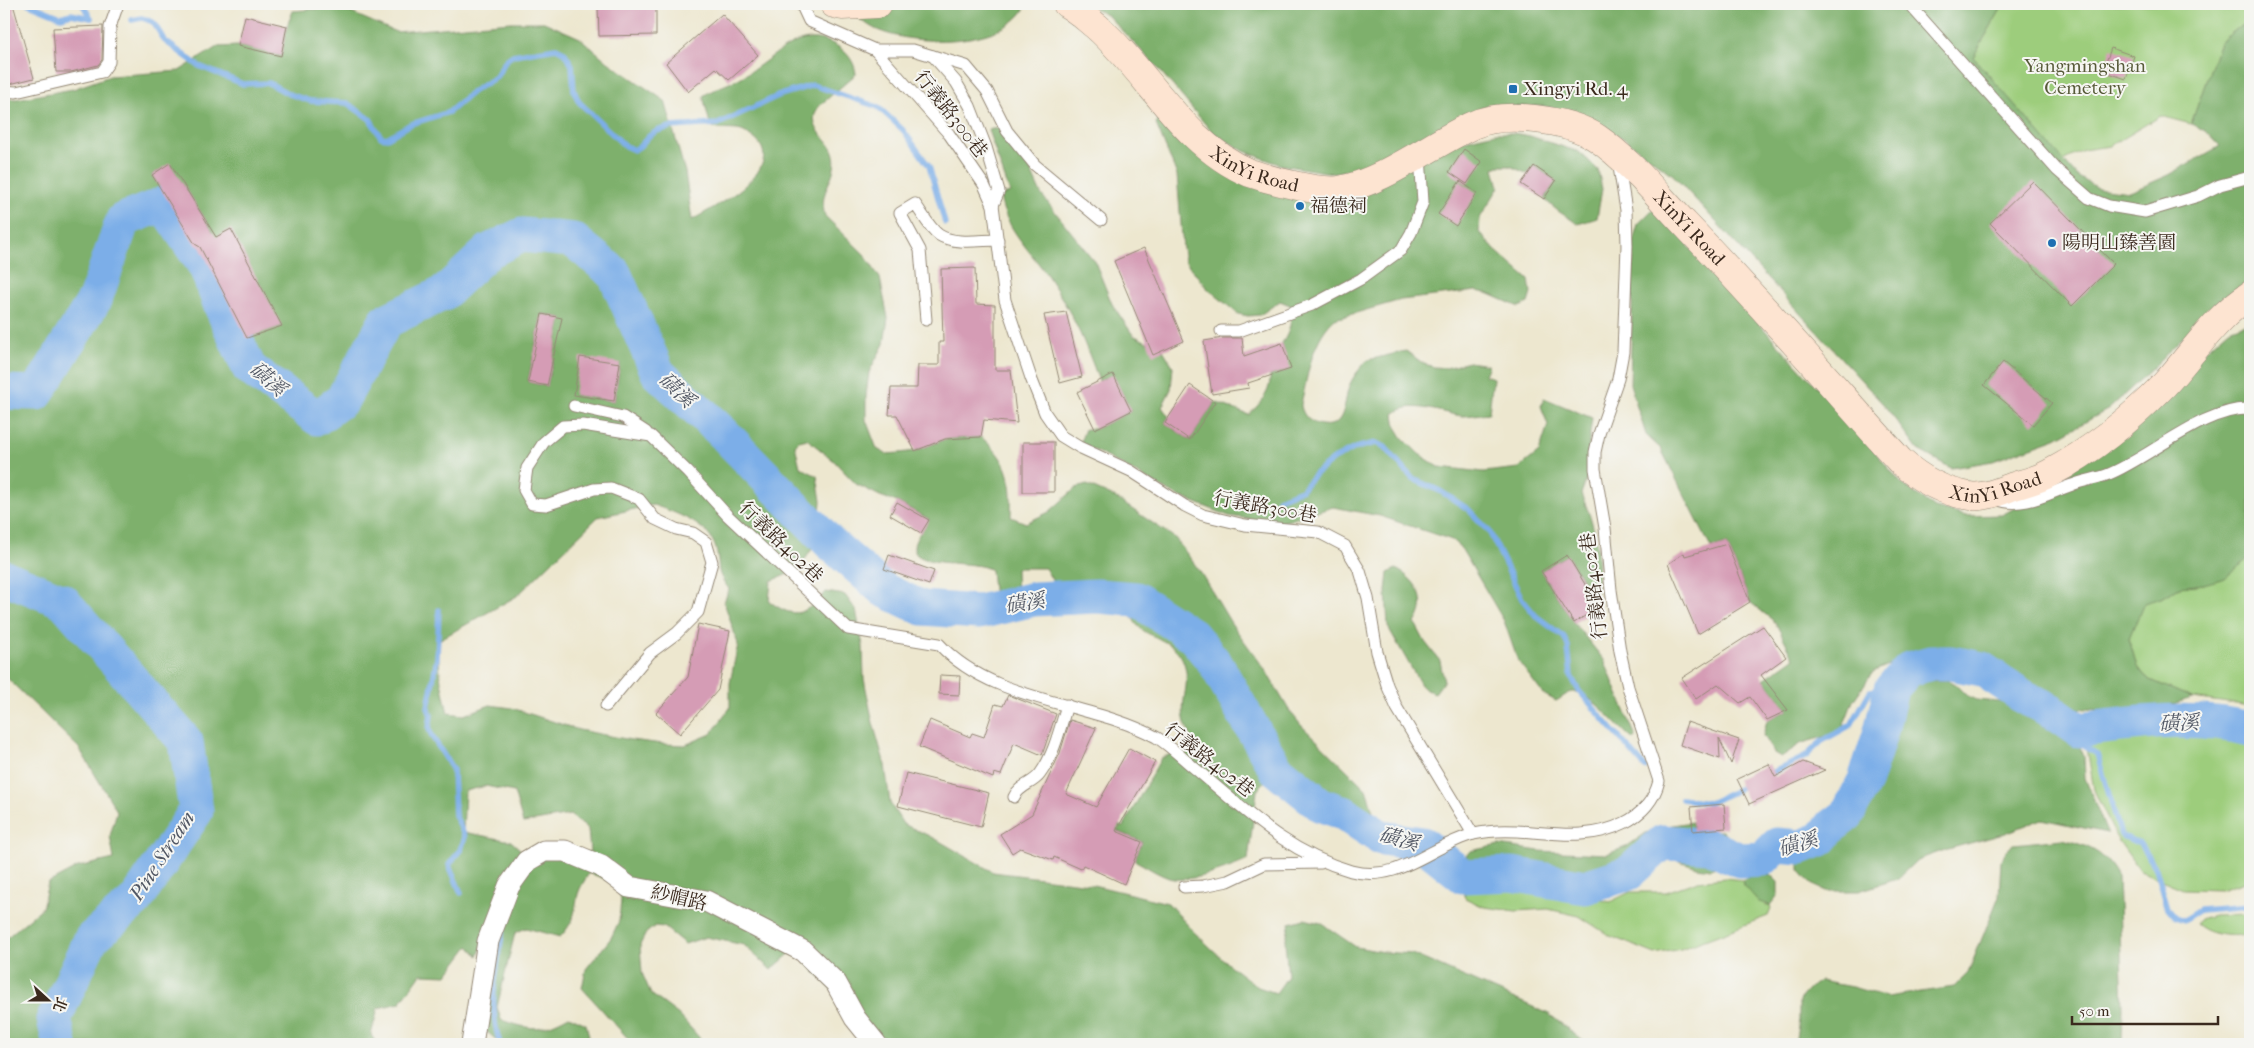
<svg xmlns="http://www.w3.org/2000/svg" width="2254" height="1048" viewBox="0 0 2254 1048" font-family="'IM FELL French Canon','Noto Serif TC',serif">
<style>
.green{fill:#9dcd7c;stroke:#6c7c4d}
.forest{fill:#7eb06c;stroke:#5c6d45;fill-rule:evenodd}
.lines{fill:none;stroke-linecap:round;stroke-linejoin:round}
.stream{stroke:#7caee8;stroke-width:5.5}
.river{stroke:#7caee8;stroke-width:35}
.building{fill:#d59cb5}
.lane-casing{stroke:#948876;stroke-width:13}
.street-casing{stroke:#948876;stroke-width:23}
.secondary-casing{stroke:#948876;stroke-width:29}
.lane{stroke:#fff;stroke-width:11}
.street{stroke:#fff;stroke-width:21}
.secondary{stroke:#fde4d1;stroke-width:28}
.poi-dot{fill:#1f6fb2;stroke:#f6f6f2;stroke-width:2}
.labels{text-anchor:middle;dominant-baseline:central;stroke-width:4;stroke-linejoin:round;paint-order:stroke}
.park-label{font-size:19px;fill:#585b3a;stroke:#f6f6f2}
.poi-label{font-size:19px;fill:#3b2a1e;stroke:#f6f6f2;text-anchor:start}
.street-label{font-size:19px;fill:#3b2a1e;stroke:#f6f6f2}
.water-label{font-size:20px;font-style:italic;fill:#525865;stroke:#f6f6f2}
</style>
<rect width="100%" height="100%" fill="#f6f6f2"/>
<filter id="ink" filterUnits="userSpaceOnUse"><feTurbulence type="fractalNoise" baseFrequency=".02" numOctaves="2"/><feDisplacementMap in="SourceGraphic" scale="10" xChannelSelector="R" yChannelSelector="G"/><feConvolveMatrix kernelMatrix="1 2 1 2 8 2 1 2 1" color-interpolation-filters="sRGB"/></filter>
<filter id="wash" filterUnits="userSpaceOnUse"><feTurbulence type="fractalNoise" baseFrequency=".0096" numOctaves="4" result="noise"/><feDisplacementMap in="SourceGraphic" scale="20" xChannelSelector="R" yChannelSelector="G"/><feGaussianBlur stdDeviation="1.12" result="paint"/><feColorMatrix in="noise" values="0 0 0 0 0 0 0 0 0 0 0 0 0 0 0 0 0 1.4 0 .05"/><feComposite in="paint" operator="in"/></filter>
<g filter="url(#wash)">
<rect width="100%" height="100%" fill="#ede7cf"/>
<g class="green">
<path d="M2004,4h246v15l-30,23 -29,82 -31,-8 -50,30 -27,4 -20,11 -90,-104z"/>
<path d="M2250,557v149l-58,-8 -46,-20 -9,-11 -8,-28 15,-37 17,-4 18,-11 25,-3z"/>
<path d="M2119,735h94l37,10v135l-29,10 -38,-1 -43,-18 -24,-34 -22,-47 -7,-42 6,-9z"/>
<path d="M1725,878l17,2 1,4 22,21h5l1,4 -3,7 -87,33 -26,5 -45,-18 -31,-20 -31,-7 -32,2 -32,-4 -19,-9 -1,-7 66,-9 30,12h19l31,8 20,-10h36l32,-11z"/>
<path d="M2250,914v21c-18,1 -39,2 -54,-11l4,-5 14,-4z"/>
</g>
<g class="forest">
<path d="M907,4h120c-19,43 -110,42 -147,27 -9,-3 -18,-11 -27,-16z"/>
<path d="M1086,4h918l-31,53 104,119 20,12 33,4 39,-17 51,-29 -14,-15 -15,-7 29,-82 30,-23v260l-44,34 -51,53 -46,43 -53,29 -63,23 -42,7 -33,-18 -34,-45 -211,-230 -47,-35 -48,-27 -35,-7 -58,1 -110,58 -43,8 -51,-8 -37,-14 -32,-19 -55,-65 -49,-51z"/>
<path d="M338,7l58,25 115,-10h33l36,16 28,24 57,39 20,71 7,48c24,-14 110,-58 52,-88 -8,-4 -21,-1 -30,-4l-4,-4 -7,-28c13,-9 28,-12 42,-21 30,-17 55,-51 92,-29 10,6 18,16 19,28l-38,33c-13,23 12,29 16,48 5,22 -17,35 -9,61l39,38 16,24 8,40 -4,26 -15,28 -3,24v24l11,29 9,5 14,-1 15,-2 30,-12 36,-2c29,24 31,44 30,80l15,6 23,-11 27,-24 11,-3 27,12 61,41 24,32 32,53 33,45 25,42 11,14 66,65 7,22 -10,11 -68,-25 -25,-17 -5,1 -8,10 -9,69c-17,8 -61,24 -79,18 -12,-4 -23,-12 -35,-18l8,-18 -31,-14 1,-5 11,4 38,-69 24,-9 6,-14c-18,-27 2,-45 -7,-72 -8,-24 -34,-23 -47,-38 -4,-4 -5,-12 -9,-17l-44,-5 -14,-5 -11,-6 -14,-24h-29l1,35c-6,7 -13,11 -22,6l-4,-39c-14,-11 -79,-1 -77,-23 0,-8 11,-20 15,-28l-32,-17 -17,-6 -24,-12 -23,-24 -26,-21 -8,2 -4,4 5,22 17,9 4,25 -2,25 -7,23 -14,21 -27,11 -2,20c27,20 36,13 57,-9l19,3 11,15 7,36 1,33 9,44 12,42 5,38 13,21 31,14 59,34 96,12 79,19 26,29 34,32 30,23 18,6 12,-17 -3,-34 5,-19 14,-4 17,4 35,24 27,5 29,2 137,60 38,30h-703l-90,-94 -23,20 -27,-25 -38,-8 -21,7 -21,-17 -9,-1 -9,7 -6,12 2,28 9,21 28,21 26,29h-72l-51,-56 4,-19 25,-31 8,-17 2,-21 -2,-10 -11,-10 -19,-7c-4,7 -9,14 -11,21 -4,20 -3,27 -18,43l-34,-9 -11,5 -18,74 4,13c31,10 39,12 68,-4l17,8 3,12 -2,8h-86l-16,-14 -4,-16c9,-40 24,-143 67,-158 12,-4 29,-3 42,-4l-2,-23 -18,-14 -47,8 -9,-31 -28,-6 -21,5 -2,41 48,9 12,11 -45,104 -9,-10 -22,29 -26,-1 -21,29 -22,5 -7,27 6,9h-373v-104l38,-32 6,-25 30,-16 36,-8 -4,-23 7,-25 -38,-63 -75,-73v-577l12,1 57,-10 37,-13 69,-5 38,-24 21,-1 43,10 6,-30 6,-15zM170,164l43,68 -13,14 -48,-71zM200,247l81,79 -34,12zM542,314l20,4 -15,68 -19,-4zM620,363l-6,38 -39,-6h-1zM653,505c21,7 57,19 63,44 5,21 -2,20 13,40l-5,13 14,42 -8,39v25l-19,26 -26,11 -22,-1 -32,-4 -52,-10 -67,-22 -22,-3 -26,10 -16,-2 -7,-31 -4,-41 80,-45 81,-79z"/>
<path d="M1163,116l154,82 143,-57 35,-8h18l17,3 49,16 9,8 10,10 4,19 -5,29 -19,6 -20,-13 -14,-12 12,-18 -22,-15 -6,8 -18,-8h-12l-4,2 5,19 -19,31 -1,14 16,18 34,30 2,13 -3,10 -9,4 -32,-14 -11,-2 -75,9 -66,19c-20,17 -26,48 -31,72 -1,5 -3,11 -3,15 2,11 11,18 21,19 25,4 21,-24 28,-41 4,-9 11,-17 18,-24l38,-9 18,13 10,3 12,1 23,-6 20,3 -4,10 8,3 -4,35c-9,1 -19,3 -27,3 -18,-2 -53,-17 -68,-2l2,13 6,10 17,17 20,13 45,5 35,-4 20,-16 9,-27 -7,-19 3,-8 48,20 -3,24v30l-8,22c19,42 18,62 15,107l-29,-46 -26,16 33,52 30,37 32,77 -2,3c-15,-11 -42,-47 -60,-48 -6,0 -12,6 -18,9l-13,-7 -25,-33 -14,-40 -43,-73 -9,-8 -72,-24 -47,-9 -53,16 -51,-7 -53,-21 -93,-51 -2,-4 4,-11h10l36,-18 -18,-36 -14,6c-13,-37 -28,-71 -50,-103 -18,-27 -44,-49 -49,-82l10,-3 -22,-63 14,-3 23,31 16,36 54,68 17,42 21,31 30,15 10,16 -2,23 -9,18 7,10 -4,6 25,17 25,-38 34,13c10,-11 22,-22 21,-39l20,-7 -8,-26c9,-12 10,-24 8,-38l-10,-4 -20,14 -12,1 -10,-2 -31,-26 -22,-27 -2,-12 -6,-74 -21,-51z"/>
<path d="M1654,208l211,232 36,43 34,25 31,8 36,-1 54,-30 173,-156 21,-8v236l-25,21 -21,6 -25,3 -18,11 -17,5 -15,36 8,28 9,11 46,20 -52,16 -64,-6 -63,-35 -44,-19 -63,3 -33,15 -20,29 -12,31 -39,11 -21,14 -7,-4 -11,-17 4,-16 21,-10 -24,-31 30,-21 -19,-36 -25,-20 -23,-58 -16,4 -50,-99 -15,-14 -16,-51 4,-146 4,-14z"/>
<path d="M1396,569c21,11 34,32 19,54l10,19 15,19 4,20 -9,12 -9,-3 -5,-5 -33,-58 -2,-36 2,-18z"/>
<path d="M1947,680l10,6 9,9 11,5 43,4 11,7 12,15 35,17 6,13 1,22 22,55 -65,-14 -42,16 -52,14 -31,11 -20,19 -38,12h-33l-15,-7 -12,-14v-17l11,-12 32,-15 15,-11 24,-68 11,-41 8,-17 18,-8z"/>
<path d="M1692,822l1,9h29l10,10 1,10 -8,11 -14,7 -14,-2 -23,-8 -20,2 -16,12 -59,21h-19l-55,-23 -29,-4 -7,-5 -3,-6 4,-5 29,-6 40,6 68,3 19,-7 20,-14 14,-6z"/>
<path d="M2063,839c27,8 41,12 55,38l5,130 -1,37h-320l-6,-6 3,-18v-20l11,-12 10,-7 32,6 35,10 67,-10 14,-14 31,-77 2,-36 5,-9 8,-7z"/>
<path d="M1757,873l15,3 6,6v13l-8,10 -11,-3 -16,-18 -1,-4z"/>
</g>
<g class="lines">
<g class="stream">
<path d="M29,4l32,13 10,-3 20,4"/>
<path d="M82,4l9,14"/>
<path d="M132,20l10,-2 11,4 12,19 34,25 44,18 26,-1 20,11 21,7 37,2 23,16 11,18 6,1 24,-14 38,-12 23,-20 24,-15 10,-17 7,-5 43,-7 8,4 8,13 2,26 5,11 46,44 9,4 6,-4 9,-10 8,-5 13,-4 48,-3 62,-29 33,-10 65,22 25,23 26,36 16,57"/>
<path d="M1278,499l23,-9 15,-17 18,-14 21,-11 21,-5 9,4 28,32 27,12 28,18 21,22 33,68 14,17 28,21 4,9 3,30 8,15 66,76"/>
<path d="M439,610l-2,48 -9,50 3,7 -2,14 3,7 21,34 2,45 10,22 -4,12 -12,16 12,28"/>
<path d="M2079,730l5,16 13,8 24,81 19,9 16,24 12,41 7,8 9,3 16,-10 50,-4"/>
<path d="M1767,775l38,-18 17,-16 29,-16 19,-34 21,-2"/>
<path d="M1682,799l27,4 39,-18"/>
<path d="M500,1044c-13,-41 -3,-74 3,-116"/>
</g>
<g class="river">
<path d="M4,392l33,1 58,-94 28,-79 40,-16 43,63 15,39 28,62 68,50 25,-18 44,-79 58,-28 45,-42 33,-16 51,5 41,33 44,100 64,59 108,111 54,47 38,18 57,4 55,-13 63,-3 39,3 56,36 23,28 61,106 45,36 21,7 40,26 41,6 40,32 49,-2 73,13 44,-14 34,-31 46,4 31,14 23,-1 14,-14 24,2 20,-8 10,-12 16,-12 18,-35 16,-49 10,-42 18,-20 22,-6h20l31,6 42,28 28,14 27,19c56,-7 116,-15 171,-1"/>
<path d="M4,577l59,24 123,141 10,69 -60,89 -45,39 -37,80 6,25"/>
</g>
</g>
<g id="blocks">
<g class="building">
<path d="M4,4h9l21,74 -24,6h-6z"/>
<path d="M656,6v29l-57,1 -1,-29z"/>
<path d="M722,14l36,41 -29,25 -13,-12 -28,24 -22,-29z"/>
<path d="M245,16l42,10 -6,30 -43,-10z"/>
<path d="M103,26l-1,34 -4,5 -27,7h-15l-3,-44z"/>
<path d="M2111,48l23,8 -8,23 -23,-8z"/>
<path d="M1464,149l18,13 -15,22 -18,-12z"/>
<path d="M170,163l46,74 15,-8 51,97 -35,12 -47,-91 -5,-3 -43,-69z"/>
<path d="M1534,166l22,15 -12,18 -23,-15z"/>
<path d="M1460,181l17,12 -21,33 -18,-12z"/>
<path d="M2033,181l81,83 -42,42 -82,-83z"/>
<path d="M1144,248l40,93 -31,14 -39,-94z"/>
<path d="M975,268l1,36 19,1v65h16l6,53 -33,-3 -3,17 -36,2 -30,12 -18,-36h-8l2,-27h26l1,-23h21v-23h4l-2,-73z"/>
<path d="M1066,312l16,65 -22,6 -16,-68z"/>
<path d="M542,314l20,4 -15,68 -19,-4z"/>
<path d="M1223,338h19l2,18 38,-13 9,26 -43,14 1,5 -37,6 -8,-53z"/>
<path d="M580,357l40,6 -6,38 -40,-6z"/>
<path d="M2003,362l49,41 -19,22 -49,-40z"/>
<path d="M1113,374l18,37 -36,18 -18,-37z"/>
<path d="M1190,385l25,17 -25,38 -25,-17z"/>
<rect x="1023" y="442" width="31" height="50"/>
<path d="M897,502l32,18 -8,13 -31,-18z"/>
<path d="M1727,544l23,58 -52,32 -30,-70 16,-11 1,3z"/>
<path d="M889,555l45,16 -5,14 -45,-16z"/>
<path d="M1567,555l32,52 -25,16 -33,-52z"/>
<path d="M698,624l32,7 -12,59 -38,44 -24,-21 32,-36z"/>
<path d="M1763,626l23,31 -25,18 27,35 -21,10 -17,-23 -10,6 -22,-19 -22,15 -14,-21z"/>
<path d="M940,675l20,1 -1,19 -20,-1z"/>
<path d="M1008,695l48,19 -14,41 -28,-12 -13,32 -7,-2 -1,5 -74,-31 11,-27 40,17 2,-4 12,4 11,-33 8,2z"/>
<path d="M1070,720l26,8 -30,66 30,13 33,-59 26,14 -39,69 26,11 -18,42 -41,-19 -2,4 -27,-12 -1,3 -33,-12 -8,5 -12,-19 32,-20 28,-61z"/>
<path d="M1687,722l52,18 -8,24 -12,-26 1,21 -40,-14z"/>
<path d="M1803,762l22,8 -76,34 -12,-25 32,-15 6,13z"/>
<path d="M906,773l83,20 -8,34 -83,-21z"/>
<path d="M1724,804l2,24 -33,3 -2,-24z"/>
</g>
</g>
</g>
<g filter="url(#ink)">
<use href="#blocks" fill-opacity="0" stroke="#948876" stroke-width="1"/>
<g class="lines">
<g class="lane-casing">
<g id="lane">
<path d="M801,4l8,17 66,29h38l53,16 21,25 20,40 28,34 66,55"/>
<path d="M1909,4l148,166 32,28 20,8 36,6 53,-16 22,-11 30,-8"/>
<path d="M875,50l74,84 35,51 9,20 12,95 26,78 14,35 16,23 18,11 52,24 54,35 18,9 42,10 73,7 27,14 15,25 8,27 9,54 10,33 10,23 76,126"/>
<path d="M933,56l23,26 14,24 16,41 13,44 -6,14"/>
<path d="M4,91l12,1 86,-20 7,-10 1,-35 8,-23"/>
<path d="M926,320l-6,-70 -20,-37 15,-9c7,9 14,24 24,31 16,10 41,5 59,5"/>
<path d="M1221,331h18l73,-26 49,-26 40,-29 10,-17 12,-31 -3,-46"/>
<path d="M574,406l49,11 23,15"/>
<path d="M1996,499c26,11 53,-6 76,-14 12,-5 25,-6 37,-11 40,-16 98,-68 141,-65"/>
<path d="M606,706l44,-53 27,-20 21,-21 14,-50 -6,-20 -13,-9 -17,-4 -21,-10 -16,-20 -28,-11 -17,1 -48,16 -14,-1 -8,-14 3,-22 17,-26 19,-16 20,-1 68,11 37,36 39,43 121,114 91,15c54,59 150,57 217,93 15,9 28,23 42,34 49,41 90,82 153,100 48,13 80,-26 123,-37 50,-12 100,14 150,-11 18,-9 30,-22 35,-42l-31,-94 -8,-36 -9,-61 -6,-62 -10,-59v-17l4,-18 19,-55 5,-27 4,-106 -1,-36 -8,-49"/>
<path d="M1014,797c5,-12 19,-13 26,-23 14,-19 20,-46 27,-69"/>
<path d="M1184,887l19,-1 25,-5 36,-17 57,-1"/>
</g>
</g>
<g class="street-casing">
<path id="street" d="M472,1044l16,-103 21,-55 18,-25 17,-10h21l36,15 28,21 77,14 97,50 33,32 19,35 21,26"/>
</g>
<g class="secondary-casing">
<g id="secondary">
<path d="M834,4l8,2 36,-2"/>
<path id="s1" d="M1067,4c11,6 20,15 30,23 52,46 86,118 153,146 20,7 69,20 89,17 43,-7 94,-47 134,-65 31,-14 96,-6 124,13 33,23 60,57 88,86 74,77 144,158 215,237 20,18 42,31 70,35 14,2 28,-4 41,-9 12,-4 27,-7 39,-14 43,-23 80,-53 114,-88 29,-31 50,-67 86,-90"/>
</g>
</g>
<use href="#lane" class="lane"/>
<use href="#street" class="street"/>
<use href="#secondary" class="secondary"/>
</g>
</g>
<g class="poi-dot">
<rect x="1508" y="84" width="10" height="10" rx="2.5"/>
<circle cx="1300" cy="206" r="5"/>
<circle cx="2052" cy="243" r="5"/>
</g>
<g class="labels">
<g class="park-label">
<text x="2085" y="66">Yangmingshan<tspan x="2085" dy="22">Cemetery</tspan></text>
</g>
<g class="poi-label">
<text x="1523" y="89">Xingyi Rd. 4</text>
<text x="1310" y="206">福德祠</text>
<text x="2062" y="243">陽明山臻善園</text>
</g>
<g class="street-label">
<text transform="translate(951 114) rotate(52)">行義路300巷</text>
<text stroke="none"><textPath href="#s1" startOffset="254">XinYi Road</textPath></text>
<text stroke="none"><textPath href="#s1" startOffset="749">XinYi Road</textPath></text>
<text stroke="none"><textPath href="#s1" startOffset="1169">XinYi Road</textPath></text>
<text transform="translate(1265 507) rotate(10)">行義路300巷</text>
<text transform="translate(781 542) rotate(44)">行義路402巷</text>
<text transform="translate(1594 586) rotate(-97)">行義路402巷</text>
<text transform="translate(1209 760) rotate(38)">行義路402巷</text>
<text transform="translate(679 898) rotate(13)">紗帽路</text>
</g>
<g class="water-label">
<text transform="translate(268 379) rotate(41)">磺溪</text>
<text transform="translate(677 390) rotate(44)">磺溪</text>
<text transform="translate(1025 603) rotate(-9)">磺溪</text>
<text transform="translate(2179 723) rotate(-2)">磺溪</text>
<text transform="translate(1399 839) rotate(16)">磺溪</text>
<text transform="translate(1798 844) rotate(-16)">磺溪</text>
<text transform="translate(162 856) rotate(-57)">Pine Stream</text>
</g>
</g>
<rect width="2254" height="1048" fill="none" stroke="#f6f6f2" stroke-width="20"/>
<g transform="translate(48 1000) rotate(111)" stroke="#f6f6f2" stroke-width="4" paint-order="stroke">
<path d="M0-4L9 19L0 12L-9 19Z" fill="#3b2a1e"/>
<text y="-8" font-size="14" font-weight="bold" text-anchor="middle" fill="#3b2a1e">北</text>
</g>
<path d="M2072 1016v8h146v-8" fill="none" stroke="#3b2a1e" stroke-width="2.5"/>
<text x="2079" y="1016" font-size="15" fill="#3b2a1e" stroke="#f6f6f2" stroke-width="4" paint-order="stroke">50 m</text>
</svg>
